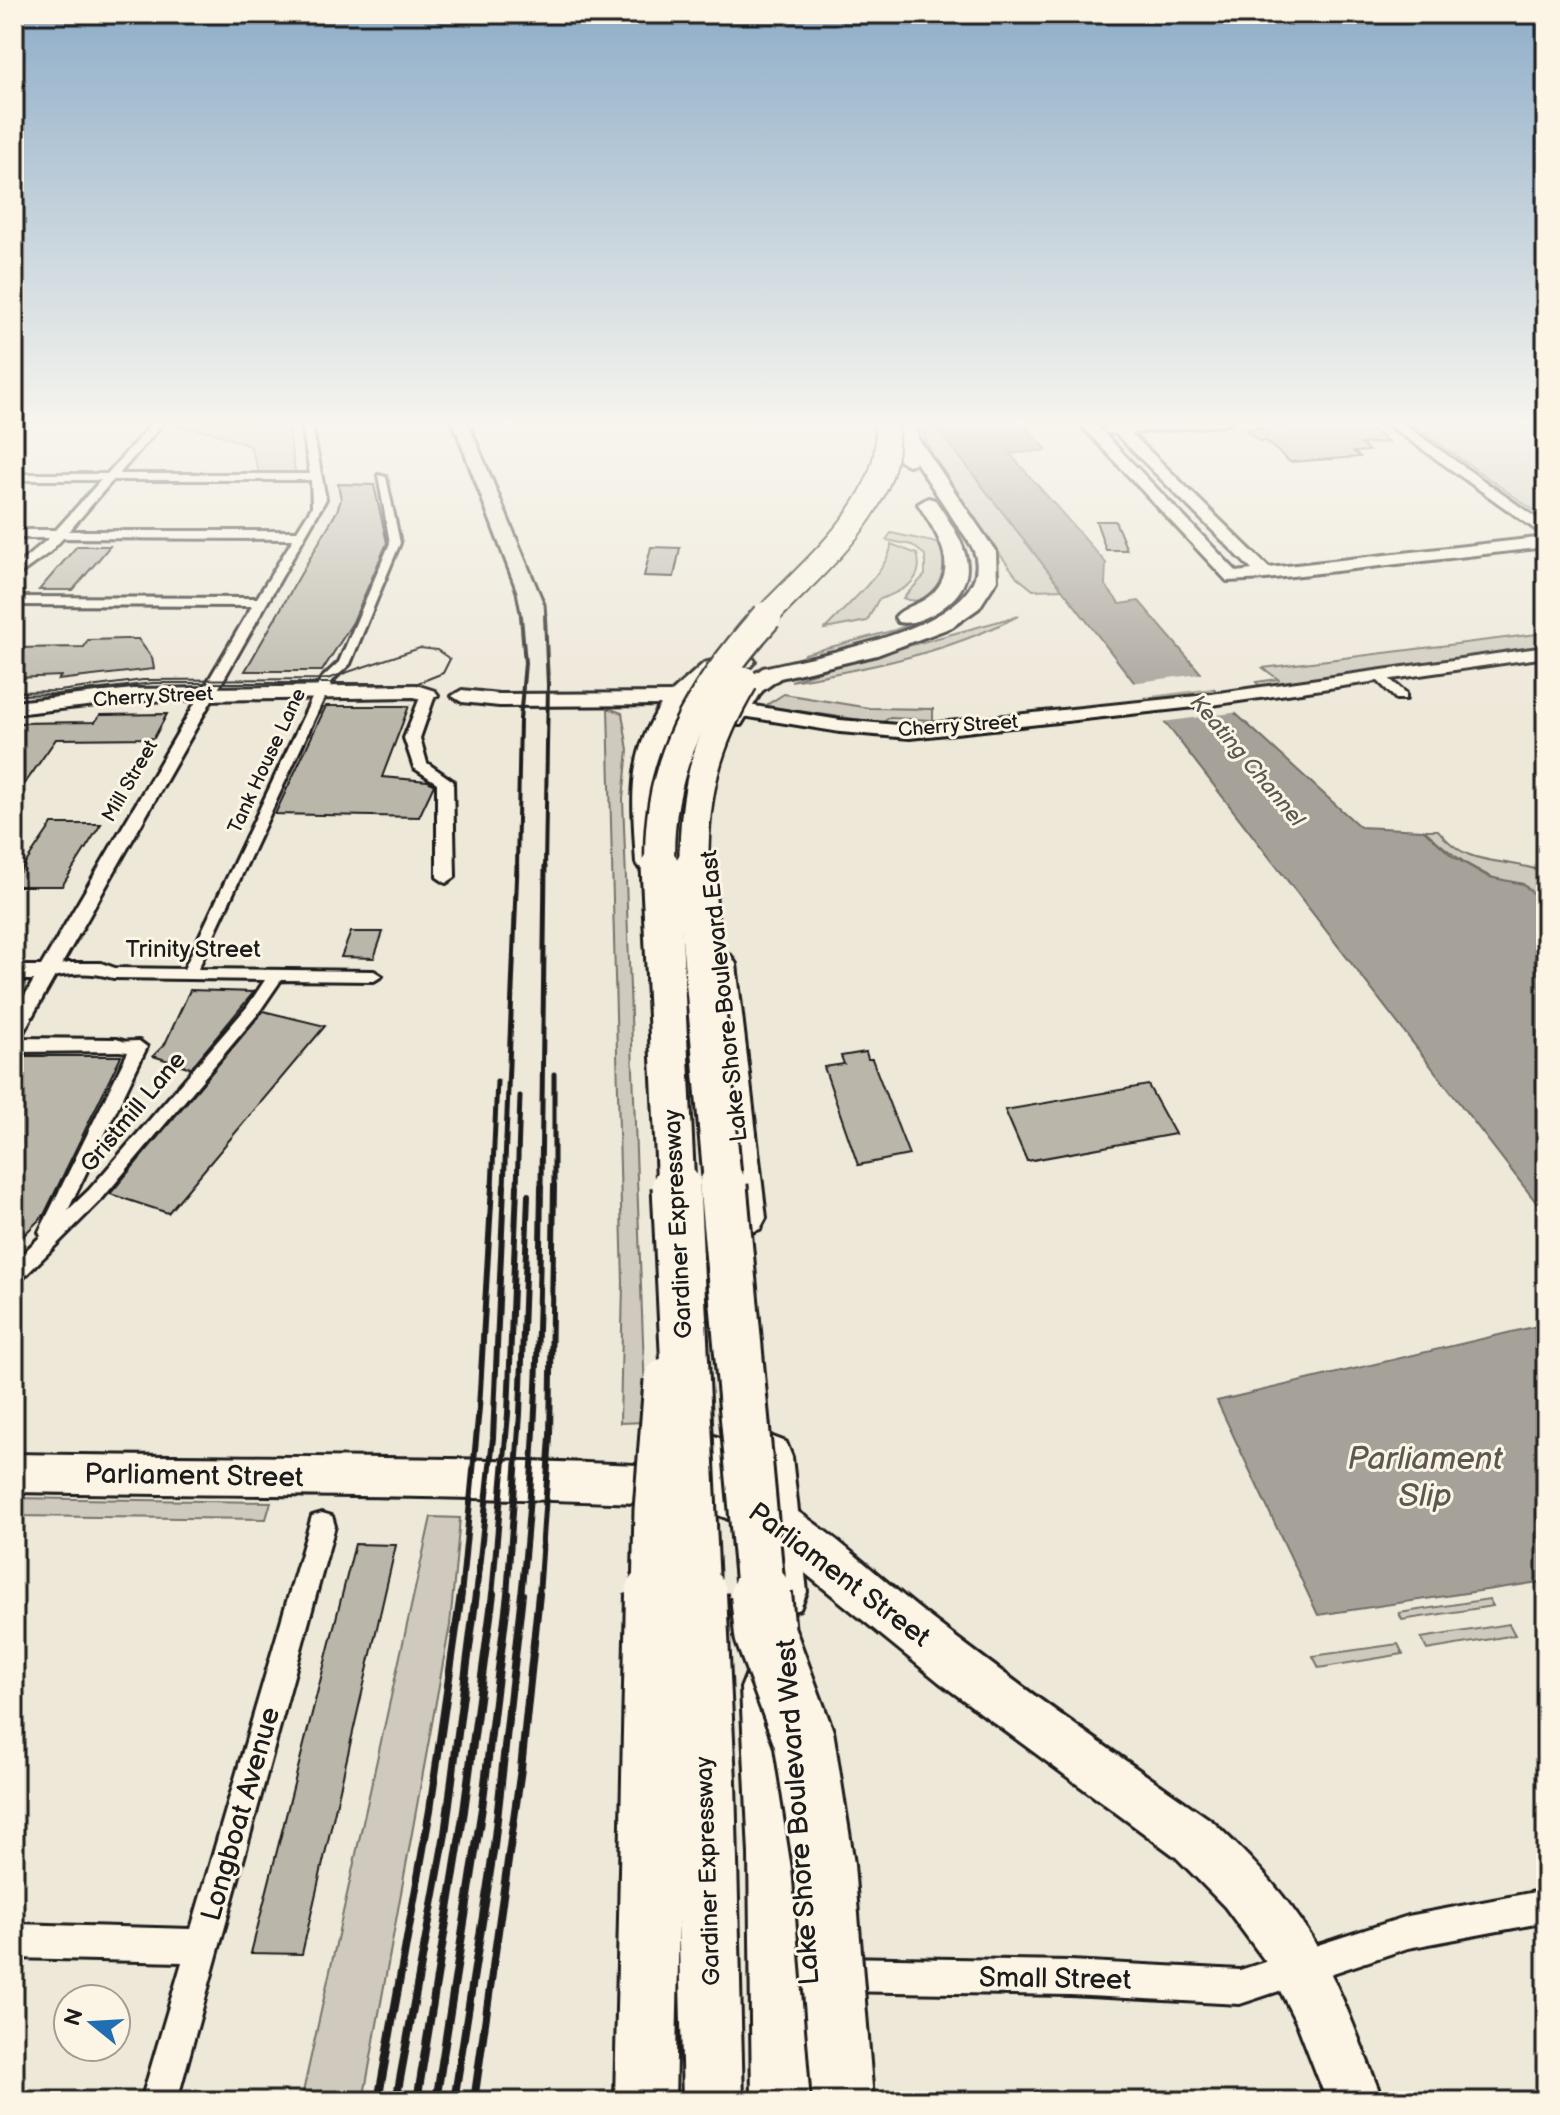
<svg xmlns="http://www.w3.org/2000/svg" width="1560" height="2115" viewBox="0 0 1560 2115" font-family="'Balsamiq Sans',sans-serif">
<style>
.green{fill:#cfcabd;stroke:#76736c;stroke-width:2}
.water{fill:#a7a299;stroke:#6f6c67;stroke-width:2}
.pier{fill:#eee8d9}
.building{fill:#bab6aa;stroke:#1c1c1c;stroke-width:2}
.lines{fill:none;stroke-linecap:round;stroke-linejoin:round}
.pedestrian-casing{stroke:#1c1c1c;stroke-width:6}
.minor-casing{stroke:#1c1c1c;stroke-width:6}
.tertiary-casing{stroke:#1c1c1c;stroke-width:6}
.secondary-casing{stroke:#1c1c1c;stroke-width:6}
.primary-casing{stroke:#1c1c1c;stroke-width:6}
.trunk-casing{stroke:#1c1c1c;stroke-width:6}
.motorway-casing{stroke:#1c1c1c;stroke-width:6}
.pedestrian{fill:#fcf5e5;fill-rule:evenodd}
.minor{fill:#fcf5e5;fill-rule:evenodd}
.tertiary{fill:#fcf5e5;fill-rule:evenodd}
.secondary{fill:#fcf5e5;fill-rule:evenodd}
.primary{fill:#fcf5e5;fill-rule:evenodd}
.trunk{fill:#fcf5e5;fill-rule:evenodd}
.motorway{fill:#fcf5e5;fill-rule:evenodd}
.tram{stroke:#1c1c1c;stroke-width:2}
.rail-far4{stroke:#1c1c1c;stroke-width:3}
.rail-far3{stroke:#1c1c1c;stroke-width:4}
.rail-far2{stroke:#1c1c1c;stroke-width:5}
.rail-far1{stroke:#1c1c1c;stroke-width:6}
.rail{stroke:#1c1c1c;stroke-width:8}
.motorway-bridge-far4-casing{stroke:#1c1c1c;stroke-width:27;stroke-linecap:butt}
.motorway-bridge-far3-casing{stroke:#1c1c1c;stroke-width:34;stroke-linecap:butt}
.motorway-bridge-far2-casing{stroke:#1c1c1c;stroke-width:43;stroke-linecap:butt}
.motorway-bridge-far1-casing{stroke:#1c1c1c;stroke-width:53;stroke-linecap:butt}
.motorway-bridge-casing{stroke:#1c1c1c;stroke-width:66;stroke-linecap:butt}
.motorway-bridge-far4{stroke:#fcf5e5;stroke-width:23}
.motorway-bridge-far3{stroke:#fcf5e5;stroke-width:29}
.motorway-bridge-far2{stroke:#fcf5e5;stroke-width:37}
.motorway-bridge-far1{stroke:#fcf5e5;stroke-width:47}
.motorway-bridge{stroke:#fcf5e5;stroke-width:60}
.labels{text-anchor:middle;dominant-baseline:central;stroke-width:6;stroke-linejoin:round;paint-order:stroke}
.far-street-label{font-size:20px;fill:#1c1c1c;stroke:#fcf5e5}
.far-water-label{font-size:22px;font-style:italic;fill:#5b5854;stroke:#fcf5e5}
.street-label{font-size:24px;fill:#1c1c1c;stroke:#fcf5e5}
.near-street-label{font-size:28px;fill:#1c1c1c;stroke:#fcf5e5}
.near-water-label{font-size:32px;font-style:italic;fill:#5b5854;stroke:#fcf5e5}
</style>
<rect width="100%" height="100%" fill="#eee8d9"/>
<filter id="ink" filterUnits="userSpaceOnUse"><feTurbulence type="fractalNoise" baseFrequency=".0125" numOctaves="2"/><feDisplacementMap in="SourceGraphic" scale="16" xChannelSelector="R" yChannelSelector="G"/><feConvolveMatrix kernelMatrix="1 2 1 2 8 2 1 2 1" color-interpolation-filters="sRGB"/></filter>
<g filter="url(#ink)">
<g class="green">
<path d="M206,421h81l8,51h-36l-9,-26 -38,-14 -35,-6 4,-3z"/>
<path d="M920,421h12l130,168 -29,1 -16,-13c-35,-49 -82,-97 -97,-156z"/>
<path d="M1407,421h139v98z"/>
<path d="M891,533l51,11 4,33c-11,14 -24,30 -43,21l22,-23v-20l-13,-10 -26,-5z"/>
<path d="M891,544l26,10c9,28 -17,38 -39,46l-11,21 -42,8c16,-18 67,-62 66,-85z"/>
<path d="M1018,616c-69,36 -151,53 -227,65l44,-15z"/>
<path d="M922,619l7,4 -63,21 -65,16 3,-6 91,-24z"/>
<path d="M1546,633v14l-273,38 -14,1 -3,-4 22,-3 -15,-11z"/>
<path d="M784,694l85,14 64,1v11l-44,-2 -7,5 -117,-17z"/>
<path d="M608,708l14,5 6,37 -5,49 23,623 -26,1 3,-140z"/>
<path d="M1424,830h14c31,41 67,25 108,43v46c-20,-46 -26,-26 -61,-45 -24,-12 -41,-26 -61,-44z"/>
<path d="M14,1498l257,4 -5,17 -252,-3z"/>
<path d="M431,1517l29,1 -10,107 -87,476h-62z"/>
<path d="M1489,1599l4,7 -91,14 -3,-7z"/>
<path d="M1509,1624l6,11 -88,15 -6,-12z"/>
<path d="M1398,1644l5,10 -84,14 -6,-12z"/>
</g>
<g class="water">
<path d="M932,421h88l27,29 -37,4 96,109 -1,22 15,19 19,-3 96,112 125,114 64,3 28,26 37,21 34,7 14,13 9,22v22l-12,19 12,29v226z"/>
<path d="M1546,1324v257l-228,34 -101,-214z"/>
</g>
<g class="pier">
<path d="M1207,673l12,14 -76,10 -12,-14z"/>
<path d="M1221,691l19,21 -78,10 -17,-22z"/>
</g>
<g class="building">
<path d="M1361,421l27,21 -27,2 8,7 -15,1 6,5 -70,5 -24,-21h-7l-14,-12z"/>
<path d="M338,484l36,1 13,58 -34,79 -31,49h-77l92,-160 4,-12z"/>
<path d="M1096,521h19l12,29h-21z"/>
<path d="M77,546h33l-37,44h-34z"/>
<path d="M651,547l29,1 -6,29 -30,-1z"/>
<path d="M125,639h13l14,19 2,11 -96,11 3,-4 -47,2v-30l70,-1 4,-7z"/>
<path d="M326,706h83l-27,71 46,4 6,4 -15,32 -144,-3z"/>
<path d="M167,714l-13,24 -98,1 -42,60v-76l81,-1 5,-7z"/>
<path d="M52,824h49l-39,62h-48v-6z"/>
<path d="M351,932h32l-9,26 -33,-1z"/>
<path d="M190,990l64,2 -63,76 -38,-12 12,-12z"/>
<path d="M263,1011l62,15 -157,187 -58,-19z"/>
<path d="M866,1052l2,7h4l37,96 -51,10 -34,-98 20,-3 -3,-8z"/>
<path d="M26,1056h95l-77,159 -30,30v-168z"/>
<path d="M1148,1085l27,49 -148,27 -22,-51z"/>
<path d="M355,1544l41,1 -94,409 -51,-1z"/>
</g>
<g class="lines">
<g class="pedestrian-casing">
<path id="pedestrian" d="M378,475l8,2 14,66 -50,121 -18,17 -134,288 176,2 8,5 -8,5 -93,-1 -24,35 -156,185 -80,80 -7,2v-20l27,-26 -2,-4 89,-180 -18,-2 -2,-4 2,-4 29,-1 8,6 -79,163 21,-20 158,-183 18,-27 -152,-2c-23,-7 -43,-5 -66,0l-7,-5 2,-4 27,-6h32l14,5 69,1 137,-290 18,-17 51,-119z"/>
</g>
<g class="minor-casing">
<g id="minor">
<path d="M154,421h11l-46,53h191l-9,-53h10l15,78 -305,537 -6,2 101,1 7,2 3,5 -3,5 -109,1v-38l20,-34h-20v-14h27l211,-360 -238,-1v-8l243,1 36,-59 -230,-1 -13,14 -36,26v-10l35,-30h-35v-8h42l45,-50h-87v-6h93zM113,480h198l1,27 -15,24h-228z"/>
<path d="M1380,671l26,22v6h-10l-21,-21 -2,-3z"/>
<path d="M428,691l7,4 -15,43 7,25 26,18 2,96 -9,6 -9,-6v-94l-23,-15 -10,-30 17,-43z"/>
<path d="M322,1513l10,3 3,10 -158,575h-36l41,-139 -168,-4v-34l177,5 118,-403 3,-10z"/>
<path d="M1546,1890v32l-138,26 -168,56 -170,-9 -233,-4 -12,-5 -5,-12 5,-12 12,-5 233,4 170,9 168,-54z"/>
</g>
</g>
<g class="tertiary-casing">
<g id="tertiary">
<path d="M1077,421h15l145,151 15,-2 -136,-136 -11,-1 -2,-3 5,-4 -4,-5h15l4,4 107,-4 -7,4 -92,8 138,135 277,-31v10l-280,32 -39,2z"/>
<path d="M1383,421h16l147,104v12z"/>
<path d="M1546,647v10l-342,49 -294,32 -70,-6 -164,-27 -177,1 -37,-4 -10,-6 10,-6 37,4 177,-1 164,27 70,6 287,-30z"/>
<path d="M416,685l19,6 3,4 -10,6 -14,-4 -281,4 -119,13v-12l119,-13z"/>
</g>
</g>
<g class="secondary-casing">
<path id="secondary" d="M14,1454c221,4 442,1 662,13l14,5 6,14 -6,14 -14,5c-220,-11 -441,-9 -662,-13z"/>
</g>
<g class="primary-casing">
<g id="primary">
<path d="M676,692l8,2 4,5c-37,55 -30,102 -24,164l-4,6 -10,3 -10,-3 -4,-6c-4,-70 -10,-109 32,-169z"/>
<path d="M707,1433l15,6 6,14 1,24c79,27 138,92 203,142 91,70 185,136 280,202 33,31 64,63 90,101 36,55 57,119 81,179h-56l-29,-75 -33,-65 -40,-54 -49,-50 -237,-175 -176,-143 -37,-21 -32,-12c-9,-21 -11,-46 -2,-67z"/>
</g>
</g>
<g class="trunk-casing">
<g id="trunk">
<path d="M896,421h18l4,17 78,114 1,28 -18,28 -27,19 -75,28 -97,23 -18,13 -21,34h-18l-4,-5 25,-39 19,-13c47,-12 239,-41 211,-117 -4,-10 -14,-21 -20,-31 -18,-27 -36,-55 -54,-82z"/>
<path d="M928,498l7,2c26,38 55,77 3,111 -12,7 -26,14 -40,11l-3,-5c7,-9 22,-12 32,-19 37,-28 10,-64 -9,-94z"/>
<path d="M743,654l8,2 4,5 -4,5 -30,7 -36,31h-18l-3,-5 40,-36z"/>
<path d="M720,953l11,3 5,8 30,254 -6,11 -13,5 -13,-5 -6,-11 -24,-254 5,-8z"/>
<path d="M770,1436l16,6 6,15 15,135 -7,17 -17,7 -17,-7 -7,-17 -11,-135 6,-15z"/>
</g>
</g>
<g class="motorway-casing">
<g id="motorway">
<path d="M894,421h20l5,38 -4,4 -7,2 -11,-6z"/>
<path d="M769,1660l20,8 8,20 12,166 11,247h-68l-3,-247 -8,-166 8,-20z"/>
</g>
</g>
<use href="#pedestrian" class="pedestrian"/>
<use href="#minor" class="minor"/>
<use href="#tertiary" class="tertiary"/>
<use href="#secondary" class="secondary"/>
<use href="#primary" class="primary"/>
<use href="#trunk" class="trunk"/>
<use href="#motorway" class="motorway"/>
<path class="tram" d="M14,692l45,-1 84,-11 184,-1 93,-31 17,2 13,9 -7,14 -25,10h-265l-95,11 -44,1"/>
<g class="rail-far4">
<path d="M451,421l65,171 5,26"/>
<path d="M469,421l76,183 1,14"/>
</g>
<g class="rail-far3">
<path d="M517,868l3,-148 5,-57 -4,-47"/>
<path d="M545,868l3,-183 -3,-69"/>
</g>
<g class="rail-far2">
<path d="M492,1188l5,-107"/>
<path d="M504,1188l13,-322"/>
<path d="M517,1188l3,-92"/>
<path d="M541,1188l4,-322"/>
<path d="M554,1188v-114"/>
</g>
<g class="rail-far1">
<path d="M461,1596l18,-188 13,-222"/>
<path d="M476,1596l17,-158 11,-252"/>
<path d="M492,1596l16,-182 9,-228"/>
<path d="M507,1596l13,-182 8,-219"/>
<path d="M521,1596c15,-137 18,-273 20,-410"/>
<path d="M539,1596l11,-160 4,-250"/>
</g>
<g class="rail">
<path d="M378,2101l52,-291 31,-216"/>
<path d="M396,2101l49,-267 31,-240"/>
<path d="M417,2101l47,-290 29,-217"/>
<path d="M436,2101l46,-293 26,-214"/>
<path d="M454,2101l40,-255 28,-252"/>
<path d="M474,2101l47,-332 18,-175"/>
</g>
<g class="motorway-bridge-far4-casing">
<path id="motorway-bridge-far4" d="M765,618c47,-51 136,-120 120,-197"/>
</g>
<g class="motorway-bridge-far3-casing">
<g id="motorway-bridge-far3">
<path d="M660,868c-5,-105 40,-177 107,-252"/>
<path d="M694,868c-1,-73 11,-124 49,-187"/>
</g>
</g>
<g class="motorway-bridge-far2-casing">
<g id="motorway-bridge-far2">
<path d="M660,866l16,322"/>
<path d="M694,866l29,322"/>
</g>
</g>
<g class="motorway-bridge-far1-casing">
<g id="motorway-bridge-far1">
<path d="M676,1186l20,410"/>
<path d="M723,1186l38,410"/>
<path d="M656,1596l2,-86 10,-129"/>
</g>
</g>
<g class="motorway-bridge-casing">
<g id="motorway-bridge">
<path d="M696,1594l9,188 8,319"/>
<path d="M761,1594l4,40 39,105 20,127 19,235"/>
<path d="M645,2101l11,-507"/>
</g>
</g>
<use href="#motorway-bridge-far4" class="motorway-bridge-far4"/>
<use href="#motorway-bridge-far3" class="motorway-bridge-far3"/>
<use href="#motorway-bridge-far2" class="motorway-bridge-far2"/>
<use href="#motorway-bridge-far1" class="motorway-bridge-far1"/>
<use href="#motorway-bridge" class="motorway-bridge"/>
</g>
</g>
<linearGradient id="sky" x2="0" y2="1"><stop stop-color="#8eadc8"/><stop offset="0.59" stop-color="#f7f5ee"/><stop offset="1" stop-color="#f7f5ee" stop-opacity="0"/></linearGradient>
<rect width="1560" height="717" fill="url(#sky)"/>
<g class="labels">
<g class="far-street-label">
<text transform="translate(153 697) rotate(-3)">Cherry Street</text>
<text transform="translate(958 726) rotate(-4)">Cherry Street</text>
<text transform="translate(267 761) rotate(-65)">Tank House Lane</text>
<text transform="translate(130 781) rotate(-60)">Mill Street</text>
</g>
<g class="far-water-label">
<text transform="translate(1247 761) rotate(50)">Keating Channel</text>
</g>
<g class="street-label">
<text x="193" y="949">Trinity Street</text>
<text transform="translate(724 996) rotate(-96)">Lake Shore Boulevard East</text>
<text transform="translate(133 1112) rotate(-50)">Gristmill Lane</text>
<text transform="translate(678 1224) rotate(-93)">Gardiner Expressway</text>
<text transform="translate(708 1871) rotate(-92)">Gardiner Expressway</text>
</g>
<g class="near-street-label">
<text transform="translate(194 1476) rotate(1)">Parliament Street</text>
<text transform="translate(839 1575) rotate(37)">Parliament Street</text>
<text transform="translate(798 1812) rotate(-94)">Lake Shore Boulevard West</text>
<text transform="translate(241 1814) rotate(-74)">Longboat Avenue</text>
<text transform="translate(1055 1979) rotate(1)">Small Street</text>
</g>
<g class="near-water-label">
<text x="1425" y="1459">Parliament<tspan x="1425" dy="37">Slip</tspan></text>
</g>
</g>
<rect width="1560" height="2115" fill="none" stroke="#fcf5e5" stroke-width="48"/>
<rect x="24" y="24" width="1512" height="2067" fill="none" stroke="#1c1c1c" stroke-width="3" filter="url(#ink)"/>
<g transform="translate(92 2023) rotate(288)"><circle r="38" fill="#fcf5e5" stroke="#a29e95" stroke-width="2"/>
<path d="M0-6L14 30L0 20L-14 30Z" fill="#1f6fb2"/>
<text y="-12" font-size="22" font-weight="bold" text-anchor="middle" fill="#1c1c1c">N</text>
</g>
</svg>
